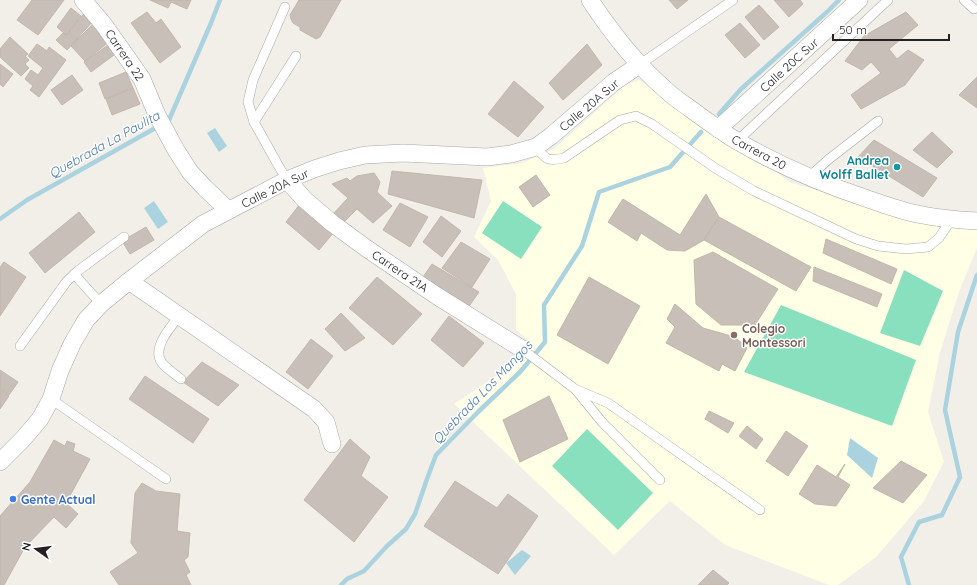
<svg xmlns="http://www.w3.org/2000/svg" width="977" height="585" viewBox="0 0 977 585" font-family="Quicksand,sans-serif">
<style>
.education{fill:#ffffe5}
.pitch{fill:#88e0be}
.water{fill:#aad3df}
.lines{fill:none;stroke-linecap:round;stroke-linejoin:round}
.stream{stroke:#aad3df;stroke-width:4.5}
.building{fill:#c7bfb8;stroke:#c4b6ab}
.lane-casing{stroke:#a9a9a9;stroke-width:10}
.street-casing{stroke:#a9a9a9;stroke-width:18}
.lane{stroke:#fff;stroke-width:9}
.street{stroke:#fff;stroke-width:17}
.culture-dot{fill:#0f9aa8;stroke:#fff;stroke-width:1.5}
.education-dot{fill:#8d6e63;stroke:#fff;stroke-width:1.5}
.shop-dot{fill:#3f7fe0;stroke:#fff;stroke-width:1.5}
.labels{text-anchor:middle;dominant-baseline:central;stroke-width:3;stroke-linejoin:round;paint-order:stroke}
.street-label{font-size:12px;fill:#222;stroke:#fff}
.culture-label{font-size:12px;font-weight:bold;fill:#0d838f;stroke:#fff;text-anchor:end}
.education-label{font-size:12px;font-weight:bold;fill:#785e54;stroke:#fff;text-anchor:start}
.shop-label{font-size:12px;font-weight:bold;fill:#366cbe;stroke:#fff;text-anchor:start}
.water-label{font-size:13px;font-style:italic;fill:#4a7aab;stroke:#fff}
</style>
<rect width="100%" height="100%" fill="#f2efe9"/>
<path class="education" d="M639,80l14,9 17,15 28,21 28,19 38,19 27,20 35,9 112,33 39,5v18l-18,44 -19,60 -12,60 16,50 -20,39 -48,56 -38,28h-9l-104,-40 -55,-44 -56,54 -160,-151 42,-28 34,-35 -14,-11v-36l-18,-34 -24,-23 17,-36 -8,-33 39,-5 32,-14 71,-64z"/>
<g class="pitch">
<path d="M503,201l39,26 -21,32 -39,-26z"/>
<path d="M904,270l39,21 -23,55 -40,-13z"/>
<path d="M781,305l135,55 -24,66 -148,-54z"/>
<path d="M587,429l66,64 -35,37 -66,-64z"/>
</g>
<g class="water">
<path d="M215,128l12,18 -8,6 -12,-19z"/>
<path d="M154,201l14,21 -10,7 -14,-21z"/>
<path d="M850,438l28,20 -6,20 -25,-23z"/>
<path d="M522,550l9,6 -16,19 -9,-12z"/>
</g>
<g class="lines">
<g class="stream">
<path d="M719,114l22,-25 86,-77 12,-12"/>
<path d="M165,122l4,-2 42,-97 9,-23"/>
<path d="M0,219l27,-19 132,-74"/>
<path d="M341,585l6,-6 17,-8 23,-25 19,-17 9,-15 12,-35 9,-24 42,-43 42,-40 25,-30 -1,-37 38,-59 17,-54 71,-25 31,-35"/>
<path d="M909,585l-8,-28 18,-35 23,-7 18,-38 -15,-67 13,-78 19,-57"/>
</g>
</g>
<g class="building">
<path d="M32,0h32l-26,35 -21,-15z"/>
<path d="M150,0h41l-4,9 -16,-7 -3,6z"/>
<path d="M299,0h42l-21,37 -4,2 -16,-9v-3l-7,-4 -2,-4 -1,-4z"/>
<path d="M669,0h19l-11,9z"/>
<path d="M774,0h26l3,4 -14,13z"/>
<path d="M759,5l20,22 -15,13 -19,-23z"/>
<path d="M71,8l10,8 -15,19 -9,-8z"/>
<path d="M86,11l8,9 -27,30 -11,-10 7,-7 3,3z"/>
<path d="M147,12l9,11 5,-4 20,28 -21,16 -29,-40z"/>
<path d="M906,12l12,13 -29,24 8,10 11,-9 16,10 -19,25 -44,24 -10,-14 30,-22 -10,-11 -9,8 -17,-9 19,-25z"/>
<path d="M94,23l16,18 -25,20 -14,-15z"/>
<path d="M740,23l20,22 -15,13 -20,-23z"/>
<path d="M10,37l18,17 -3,2 4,4 -4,4 4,4 -8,8 -21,-19v-8z"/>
<path d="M111,43l7,9 -27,20 -7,-10z"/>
<path d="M37,44l10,7 2,-4 17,13 -27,37 -9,-7 3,-4 -8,-7 6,-9 7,5 5,-7 -15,-12z"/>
<path d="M587,44l15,21 -39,35 -14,-17z"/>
<path d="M0,64l13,10 -10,13 -3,-3z"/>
<path d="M126,72l7,16 -28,11 -6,-16z"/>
<path d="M72,75l11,15 -21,15 -11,-15z"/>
<path d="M977,77v31l-18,-13z"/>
<path d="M514,81l30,26 -26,30 -30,-23z"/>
<path d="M133,88l7,16 -28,11 -6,-16z"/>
<path d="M932,132l21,20 -16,16 -24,-18z"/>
<path d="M874,140l63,38 -14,19 -65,-40z"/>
<path d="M392,171l90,9 -8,38 -86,-24z"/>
<path d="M374,173l6,9 -3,10 15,14 -19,17 -16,-14 -14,14 -10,-9 15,-16 -16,-14 15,-6 3,3 7,-5z"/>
<path d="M536,175l14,20 -17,12 -14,-20z"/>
<path d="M706,194l13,23 -15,23 -19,11 -18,-1 -26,-17 -4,8 -29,-19 15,-23 57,36z"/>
<path d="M400,203l28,14 -18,30 -27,-17z"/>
<path d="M300,204l34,28 -15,18 -33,-28z"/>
<path d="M79,212l16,20 -50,41 -16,-20z"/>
<path d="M441,216l20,15 -19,26 -19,-15z"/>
<path d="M719,217l92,50 -15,24 -92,-51z"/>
<path d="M146,227l8,13 -24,14 -8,-13z"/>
<path d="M826,239l71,30 -6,15 -68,-31z"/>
<path d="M461,242l29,17 -18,28 -30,-19z"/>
<path d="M713,252l65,37 -23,36h-34l-25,-21 -2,-44z"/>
<path d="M4,262l22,15 -26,39v-49z"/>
<path d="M432,264l47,28 -14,20 -46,-29z"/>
<path d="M814,267l68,27 -5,13 -64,-26z"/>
<path d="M377,277l45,37 -29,31 -44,-37z"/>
<path d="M589,277l51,29 -32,58 -51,-29z"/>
<path d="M675,304l28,24 32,9 12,11 -12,23 -13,-7 -3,7 -53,-28 9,-16 -8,-8z"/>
<path d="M341,313l24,25 -20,13 -20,-22z"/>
<path d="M449,316l35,27 -21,24 -32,-27z"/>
<path d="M311,339l22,17 -25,33 -22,-17z"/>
<path d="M202,362l37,23 -21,21 -35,-24z"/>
<path d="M0,370l18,12 -9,13 -9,-6z"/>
<path d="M145,376l64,43 -16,24 -64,-44z"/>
<path d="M0,390l9,6 -9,13z"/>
<path d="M549,396l19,43 -48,23 -17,-42z"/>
<path d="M709,411l25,12 -6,10 -23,-14z"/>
<path d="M747,426l16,13 -7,10 -17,-13z"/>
<path d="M786,431l22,15 -20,30 -22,-15z"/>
<path d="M350,439l20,18 -9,19 27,21 -34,45 -50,-42z"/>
<path d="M54,440l11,6 2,-5 8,3 -2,7 17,8 -24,44 12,11 -12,14 -12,-11 -29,30 -21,38h-4v-69l30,-34z"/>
<path d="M901,461l26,14 -24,28 -30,-15z"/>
<path d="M845,464l-7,13 12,8 -14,21 -21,-2 -16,-10 18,-29 19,12z"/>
<path d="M455,481l42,27 11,-14 30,22 -40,58 -74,-48z"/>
<path d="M142,483l14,8 24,3 -3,37 13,2 -2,24 -4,3 6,12 -4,3 5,10h-72l-9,-13 28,-19 -7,-10 4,-50z"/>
<path d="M713,570l16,13 -2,2h-29z"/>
</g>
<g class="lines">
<g class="lane-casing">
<g id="lane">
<path d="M964,0l10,9"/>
<path d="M285,7l-32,73 -5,22 6,20 24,43 9,15"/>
<path d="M639,65l94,-65"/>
<path d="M254,122l42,-66"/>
<path d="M737,141l151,-141"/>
<path d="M536,147c10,12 11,15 28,11l56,-38 16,-4 16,8 63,44 39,23 102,48 22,7 28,3 22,-2 11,-9 12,-18"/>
<path d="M809,177l20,-18 49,-38"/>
<path d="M74,274l27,30"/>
<path d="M179,316c-8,11 -28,32 -17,47 5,6 13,11 19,16"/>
<path d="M20,346l47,-65 12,-11 45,-33"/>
<path d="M522,349l53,40 33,14 152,107"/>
<path d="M576,390l26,32 58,58"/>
<path d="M51,399l115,80"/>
</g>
</g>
<g class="street-casing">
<g id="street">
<path d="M83,0l21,25 38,54 15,36 19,35 14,22 15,16 23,22"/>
<path d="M590,0c21,32 47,65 76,90 8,8 18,14 26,20 15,11 30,22 45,31 41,24 86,43 131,58 18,6 36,13 55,16 18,4 36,5 54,6"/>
<path d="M718,129l141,-129"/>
<path d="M287,180l17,19 28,24 34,25 71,48 85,53"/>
<path d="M129,281l185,128 12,13 6,22"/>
<path d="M0,462l23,-23 17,-20 11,-20 9,-28 12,-27 14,-24 15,-16 28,-23 74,-57 84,-44 27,-11 25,-8 26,-6 38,-2 84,4 24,-3 25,-7 15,-11 63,-54 25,-17"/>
</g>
</g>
<use href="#lane" class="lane"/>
<use href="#street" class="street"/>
</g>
<circle class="culture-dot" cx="897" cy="167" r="4"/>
<circle class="education-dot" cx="734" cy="335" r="4"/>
<circle class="shop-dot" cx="13" cy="499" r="4"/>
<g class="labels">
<g class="street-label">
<text transform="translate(125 55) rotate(56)">Carrera 22</text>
<text transform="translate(789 65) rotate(-42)">Calle 20C Sur</text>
<text transform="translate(589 105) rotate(-40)">Calle 20A Sur</text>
<text transform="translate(759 152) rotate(28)">Carrera 20</text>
<text transform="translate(275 188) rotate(-26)">Calle 20A Sur</text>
<text transform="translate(400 271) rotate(34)">Carrera 21A</text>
</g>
<g class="culture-label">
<text x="889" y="160">Andrea<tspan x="889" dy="14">Wolff Ballet</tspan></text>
</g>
<g class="education-label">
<text x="742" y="328">Colegio<tspan x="742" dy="14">Montessori</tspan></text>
</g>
<g class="shop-label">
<text x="21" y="499">Gente Actual</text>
</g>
<g class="water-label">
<text transform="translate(104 144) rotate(-29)">Quebrada La Paulita</text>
<text transform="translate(482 392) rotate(-46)">Quebrada Los Mangos</text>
</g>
</g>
<g transform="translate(36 549) rotate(284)" stroke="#ffffff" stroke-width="3" paint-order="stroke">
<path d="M0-3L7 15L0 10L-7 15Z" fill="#222222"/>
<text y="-6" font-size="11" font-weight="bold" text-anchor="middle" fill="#222222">N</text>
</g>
<path d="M833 34v6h116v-6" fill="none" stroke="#222222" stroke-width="2"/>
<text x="839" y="34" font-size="12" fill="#222222" stroke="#ffffff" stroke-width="3" paint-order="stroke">50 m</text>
</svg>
